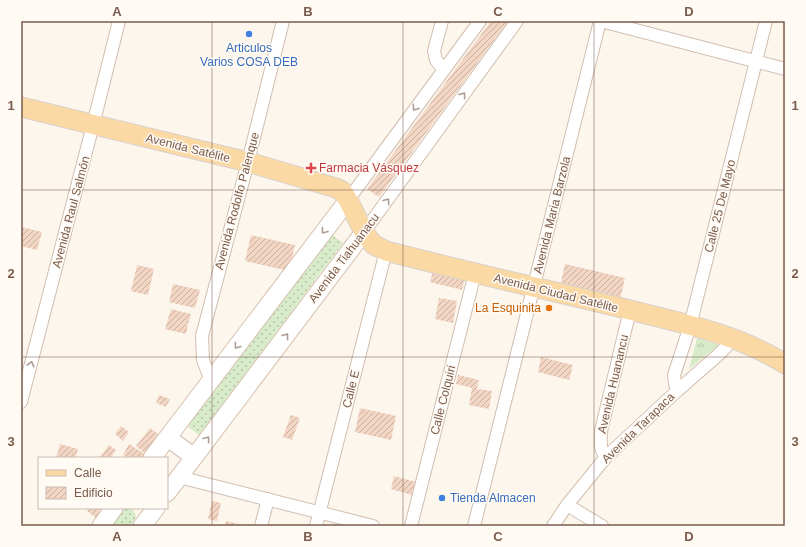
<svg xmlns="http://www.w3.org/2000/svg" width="806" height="547" viewBox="0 0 806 547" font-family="Arial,sans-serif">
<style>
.grass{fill:url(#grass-dots)}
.park{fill:url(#park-tufts)}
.building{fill:url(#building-hatch)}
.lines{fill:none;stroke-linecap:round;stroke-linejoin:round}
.street-casing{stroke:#d1beb0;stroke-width:14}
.secondary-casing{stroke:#d6c0b0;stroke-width:19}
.primary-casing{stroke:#dad1cd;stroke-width:21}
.street{stroke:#fff;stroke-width:12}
.secondary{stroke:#fff;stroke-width:17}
.primary{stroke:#fbd9a5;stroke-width:19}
.oneway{stroke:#af9d94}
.grid{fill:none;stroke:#7a5c4d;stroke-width:1;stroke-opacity:0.55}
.shop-dot{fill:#3f7fe0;stroke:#fffaf3;stroke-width:1.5}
.health-dot{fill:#e0444e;stroke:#fffaf3;stroke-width:1.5}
.food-dot{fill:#e8710a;stroke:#fffaf3;stroke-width:1.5}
.labels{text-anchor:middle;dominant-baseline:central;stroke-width:3;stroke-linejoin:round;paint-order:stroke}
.shop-label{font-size:12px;fill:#366cbe;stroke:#fffaf3}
.street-label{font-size:12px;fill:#7a5c4d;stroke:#fffaf3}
.health-label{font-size:12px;fill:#be3a42;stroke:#fffaf3;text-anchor:start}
.food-label{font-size:12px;fill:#c56008;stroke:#fffaf3;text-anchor:end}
.neatline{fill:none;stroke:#7a5c4d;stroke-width:1.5}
.grid-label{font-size:13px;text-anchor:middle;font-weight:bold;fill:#7a5c4d}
</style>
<defs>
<pattern id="grass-dots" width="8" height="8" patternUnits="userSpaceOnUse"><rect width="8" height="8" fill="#d8ecc9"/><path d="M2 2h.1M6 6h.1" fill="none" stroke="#b4c2a5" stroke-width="1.8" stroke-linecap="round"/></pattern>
<pattern id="park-tufts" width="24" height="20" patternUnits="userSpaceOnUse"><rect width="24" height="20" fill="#d8ecc9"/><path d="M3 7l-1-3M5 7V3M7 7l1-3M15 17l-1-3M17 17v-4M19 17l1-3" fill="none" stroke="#b4c2a5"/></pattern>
<pattern id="building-hatch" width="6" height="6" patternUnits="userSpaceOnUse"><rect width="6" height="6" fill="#f3d5c3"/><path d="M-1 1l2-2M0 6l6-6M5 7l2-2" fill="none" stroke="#cab0a1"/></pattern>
</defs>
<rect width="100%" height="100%" fill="#fdf6ec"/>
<g class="grass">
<path d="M331,234l12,9 -144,192 -12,-9z"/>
<path d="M123,508c14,0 16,8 8,18h-21z"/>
</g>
<path class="park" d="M697,338l22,7 -30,24z"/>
<g class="building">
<path d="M491,21h17l-129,176 -12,-8z"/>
<path d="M21,227l21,5 -5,18 -16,-4z"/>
<path d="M251,235l44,10 -6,26 -44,-10z"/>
<path d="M565,264l60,14 -5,22 -60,-13z"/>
<path d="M137,265l17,4 -6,26 -17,-4z"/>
<path d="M433,271l32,7 -3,12 -32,-8z"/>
<path d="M173,284l27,6 -5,18 -26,-6z"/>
<path d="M439,298l18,3 -4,22 -18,-4z"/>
<path d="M171,309l20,5 -3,10 -6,-1 6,2 -2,9 -21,-5z"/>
<path d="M541,357l32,8 -4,15 -31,-8z"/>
<path d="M458,375l21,5 -2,9 15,2 -3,18 -20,-4 3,-17 -16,-4z"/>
<path d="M159,395l11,4 -4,8 -10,-4z"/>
<path d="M360,408l36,8 -5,24 -36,-8z"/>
<path d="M291,415l9,3 -8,22 -9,-3z"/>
<path d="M121,426l8,6 -6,9 -8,-7z"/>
<path d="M150,428l12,9 -14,19 -12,-10z"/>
<path d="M60,444l18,5 -3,9h-19z"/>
<path d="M129,444l17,11 -2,3h-16l-5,-3z"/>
<path d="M109,445l7,5 -5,8h-12z"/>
<path d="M394,476l22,6 -4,13 -21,-6z"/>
<path d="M212,501l9,2 -4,18 -9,-2z"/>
<path d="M89,508h19l-9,12 -12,-9z"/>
<path d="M226,521l16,4v1h-17z"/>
</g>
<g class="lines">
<g class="street-casing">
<g id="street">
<path d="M442,21l-8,30 2,9 7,9"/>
<path d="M601,21l184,48"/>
<path d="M348,200l132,-179"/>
<path d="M364,232l153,-211"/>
<path d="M211,381l-8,-21 -1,-24 46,-174 35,-141"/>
<path d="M678,390l-3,-6 -1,-9 16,-49 76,-305"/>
<path d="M21,402l72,-277 26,-104"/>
<path d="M606,457c-7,-8 -5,-16 -5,-26l29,-121"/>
<path d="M179,477l194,49"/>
<path d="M567,505l35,21"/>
<path d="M261,526l7,-27"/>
<path d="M316,526l70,-275"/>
<path d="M411,526l64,-253"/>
<path d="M474,526l126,-505"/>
<path d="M553,526l14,-21 39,-48 72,-67 39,-34 9,-9 4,-10"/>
</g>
</g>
<g class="secondary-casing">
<g id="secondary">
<path d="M168,438l26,19"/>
<path d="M152,458l196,-258"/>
<path d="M167,493l197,-261"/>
<path d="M101,526l13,-18"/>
<path d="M142,526l14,-18"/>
</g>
</g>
<g class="primary-casing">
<path id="primary" d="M21,107l227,55 88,26 6,3 6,9 16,32 5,7 5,6 12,6c78,20 157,38 236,57 55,14 114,25 163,56"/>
</g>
<use href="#street" class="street"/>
<use href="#secondary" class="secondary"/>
<use href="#primary" class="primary"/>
</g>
<defs><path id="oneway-chevron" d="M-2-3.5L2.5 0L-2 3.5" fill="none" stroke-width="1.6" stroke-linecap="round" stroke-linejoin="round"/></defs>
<g class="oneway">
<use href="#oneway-chevron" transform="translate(463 95) rotate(-54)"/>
<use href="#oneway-chevron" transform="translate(415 108) rotate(126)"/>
<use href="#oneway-chevron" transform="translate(387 201) rotate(-54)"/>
<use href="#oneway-chevron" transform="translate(324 231) rotate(127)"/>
<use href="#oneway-chevron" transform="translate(286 336) rotate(-53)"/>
<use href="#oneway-chevron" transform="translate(237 346) rotate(127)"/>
<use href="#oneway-chevron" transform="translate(31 364) rotate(-75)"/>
<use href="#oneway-chevron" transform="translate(207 439) rotate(-53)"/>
</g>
<path class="grid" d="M212,21v505M403,21v505M594,21v505M21,190h764M21,357h764"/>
<g class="shop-dot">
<circle cx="249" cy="34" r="4"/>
<circle cx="442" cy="498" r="4"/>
</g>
<path class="health-dot" d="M309 162h4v4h4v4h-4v4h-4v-4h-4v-4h4z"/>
<circle class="food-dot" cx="549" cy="308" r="4"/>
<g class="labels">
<g class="shop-label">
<text x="249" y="48">Articulos<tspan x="249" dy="14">Varios COSA DEB</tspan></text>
<text x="450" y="498" text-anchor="start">Tienda Almacen</text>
</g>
<g class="street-label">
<text transform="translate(188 148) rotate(14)">Avenida Satélite</text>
<text transform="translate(237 201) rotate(-75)">Avenida Rodolfo Palenque</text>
<text transform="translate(720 206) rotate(-76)">Calle 25 De Mayo</text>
<text transform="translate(71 212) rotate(-75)">Avenida Raul Salmón</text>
<text transform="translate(552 215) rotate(-76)">Avenida Maria Barzola</text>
<text transform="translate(344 258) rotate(-53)">Avenida Tiahuanacu</text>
<text transform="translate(556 293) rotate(14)">Avenida Ciudad Satélite</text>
<text transform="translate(613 384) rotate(-77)">Avenida Huanancu</text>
<text transform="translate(351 389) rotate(-76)">Calle E</text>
<text transform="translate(443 400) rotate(-76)">Calle Colquiri</text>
<text transform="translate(638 428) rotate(-44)">Avenida Tarapaca</text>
</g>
<g class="health-label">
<text x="319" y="168">Farmacia Vásquez</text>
</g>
<g class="food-label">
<text x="541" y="308">La Esquinita</text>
</g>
</g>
<rect width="806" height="547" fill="none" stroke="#fffaf3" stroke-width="44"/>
<rect x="38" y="457" width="130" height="52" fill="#fffaf3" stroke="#cabbb1"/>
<rect x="46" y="470" width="20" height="6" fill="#fbd9a5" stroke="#cabbb1"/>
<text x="74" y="477" font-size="12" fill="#7a5c4d">Calle</text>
<rect x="46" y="487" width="20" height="12" fill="url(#building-hatch)" stroke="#cabbb1"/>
<text x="74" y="497" font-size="12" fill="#7a5c4d">Edificio</text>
<rect x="22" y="22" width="762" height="503" class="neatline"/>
<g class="grid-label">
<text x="117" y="16">A</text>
<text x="308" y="16">B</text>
<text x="498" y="16">C</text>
<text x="689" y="16">D</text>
<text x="11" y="110">1</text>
<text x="795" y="110">1</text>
<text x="11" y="278">2</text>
<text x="795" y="278">2</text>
<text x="11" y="446">3</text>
<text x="795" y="446">3</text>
<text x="117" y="541">A</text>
<text x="308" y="541">B</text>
<text x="498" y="541">C</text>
<text x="689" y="541">D</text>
</g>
</svg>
